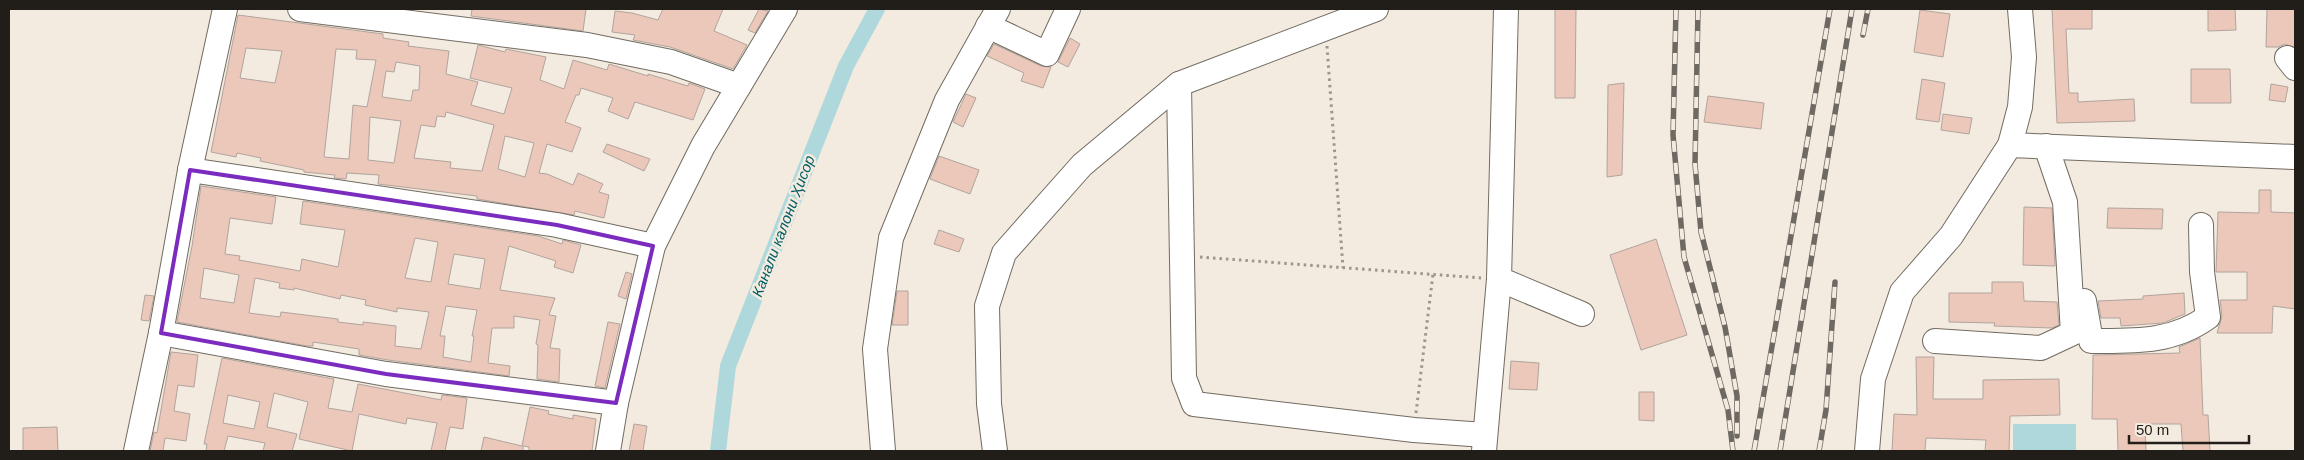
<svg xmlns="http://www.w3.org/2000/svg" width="2304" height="460" viewBox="0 0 2304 460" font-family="Arial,sans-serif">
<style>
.water{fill:#aed8dc}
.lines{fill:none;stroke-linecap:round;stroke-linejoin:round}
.canal{stroke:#aed8dc;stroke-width:16}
.building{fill:#ebc8b9;stroke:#b1a49e;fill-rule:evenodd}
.minor-casing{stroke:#726b61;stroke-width:26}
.path{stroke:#9c968d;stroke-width:3;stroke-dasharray:2.5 4;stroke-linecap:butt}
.minor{stroke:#fff;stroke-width:24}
.rail-casing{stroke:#6e6962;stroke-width:5.5}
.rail{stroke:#f3ebdf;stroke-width:4;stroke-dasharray:11;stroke-linecap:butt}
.marked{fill:none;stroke:#7b2cbf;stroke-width:4;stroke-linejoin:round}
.labels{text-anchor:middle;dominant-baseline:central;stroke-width:5;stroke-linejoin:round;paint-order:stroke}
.water-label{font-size:15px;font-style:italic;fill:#005c64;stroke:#f3ebdf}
</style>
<rect width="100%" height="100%" fill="#f3ebdf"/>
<rect class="water" x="2013" y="424" width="63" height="27"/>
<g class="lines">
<path class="canal" d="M718,451l10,-85 118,-300 31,-57"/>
</g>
<g class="building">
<path d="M472,9h114l-3,22 -112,-15z"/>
<path d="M663,9h60l-9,22 33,14 -14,24 -63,-22 -37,-7 2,-5 -23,-3 3,-21 17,2 26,7z"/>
<path d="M759,9l9,2 -13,22 -7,-3z"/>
<path d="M1555,9h21l-1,89h-20z"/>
<path d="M2052,9h40v20h-26l3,64h9v9l56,-3 1,22 -78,2z"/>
<path d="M2208,9h27l1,21 -28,1z"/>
<path d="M2267,9h28v39l-10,-4 -7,3h-12z"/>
<path d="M1920,10l30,4 -7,43 -29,-5z"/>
<path d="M238,15l145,19v4l26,4 -1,4 41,5 -3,23 32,8 -7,23 33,9 8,-26 -42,-10 8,-33 27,7 1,-3 40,8 -6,23 24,9 9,-29 34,10 2,-6 39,12v-2l40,12 1,-3 16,6 -12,31 -58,-18 -7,17 -20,-8 5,-13 -32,-10 -2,7h-3l-11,27 16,6 -9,24 -25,-8 -8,29 8,1 26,11 5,-12 25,11 -4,8 10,3 -5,23 -29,-7 -1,4 -97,-16v-3l-99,-12 1,-9 -32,-2 -1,6 -12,-1 1,-3 -31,-3v-2l-44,-9 1,-3 -24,-5 -1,4 -25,-5zM246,48l36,3 -7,32 -35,-5zM336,49l21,1 -1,9 20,1 -9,47 -14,-2 -4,54 -25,-2zM396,62l24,4 -1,24h-6l-2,11 -29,-4 4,-26 8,1zM446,112l48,13 -12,46 -32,-3 1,-6 -37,-4 7,-33 14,2 2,-11 8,1zM370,117l31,4 -7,42 -26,-3zM505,136l29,7 -9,34 -27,-8z"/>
<path d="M1070,38l10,6 -12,23 -10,-5z"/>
<path d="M994,44l47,22 10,1 -8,21 -22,-7 3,-8 -37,-17z"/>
<path d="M2191,69h39l1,34h-40z"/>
<path d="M1922,79l23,4 -6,39 -23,-3z"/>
<path d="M1624,83l-2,92 -15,2 1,-92z"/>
<path d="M2271,84l17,3 -3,15 -16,-2z"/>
<path d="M966,94l10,4 -13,29 -10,-5z"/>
<path d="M1708,96l56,7 -3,26 -57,-7z"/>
<path d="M1943,114l29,4 -3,16 -28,-4z"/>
<path d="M607,144l43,15 -6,12 -41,-19z"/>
<path d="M939,156l40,14 -9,24 -40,-15z"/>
<path d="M201,186l75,11 -4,27 -42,-6 -5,36 15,2 -1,4 61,11 2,-12 36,8 7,-37 -45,-6 3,-23 235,35 24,8 1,-4 18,5 -8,28 -19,-6 2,-6 -47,-15 -9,44 55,8 -6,17 7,1 -6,32 10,1 -1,33 -22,-3 1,-34 -2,-1 4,-24 -26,-4v12h-22l-4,35 22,3 -1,10 -121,-16 -29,-5v-6l-46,-7v4h-6l-130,-24 15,-76zM415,238l23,4 -7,40 -26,-4zM454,254l31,5 -5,30 -32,-5zM204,268l35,7 -5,28 -34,-5zM255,278l25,5 -1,5 15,2v-2l46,11 1,-4 25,5 -1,5 32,7v-4l32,4 -8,37 -26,-3 1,-20 -33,-4v3l-25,-3v-3l-57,-7 -1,5 -31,-4zM446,306l31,4 -5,26h2l-3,26 -28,-5 2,-21h-5z"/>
<path d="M2259,190h12v22l24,1v96l-22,-3 -1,27h-55l5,-17 -2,-16h27v-28h-31l2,-60 41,1z"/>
<path d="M2024,207l28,1 3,58 -32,-1z"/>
<path d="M2108,208l55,1 -1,20 -55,-1z"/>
<path d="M939,230l25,9 -5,13 -25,-8z"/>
<path d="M1656,239l31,96 -46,15 -31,-95z"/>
<path d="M626,272l6,2 -6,25 -8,-3z"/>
<path d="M1992,282h31l1,19 33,1 2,23 -7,3 -58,-2 1,-3 -46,-1v-29h43z"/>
<path d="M897,291h11v34h-16z"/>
<path d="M2184,293l1,21 -22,9 -42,3 -1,-8h-19l-3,-17 45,-2v-3z"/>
<path d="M145,295l9,1 -5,25 -8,-1z"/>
<path d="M608,322l12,2 -15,64 -10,-2z"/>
<path d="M2200,338l3,77h5l2,36h-27l-2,-27h-36l1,27h-28l-1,-32h-25l1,-64 87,-2 -1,-6z"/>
<path d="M171,352l27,3 -4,32 -16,-2 -4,26 16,3 -4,27 -21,-3 -2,13h-13l4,-19 3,1z"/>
<path d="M1916,357h18l-1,42h50v-19l76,-1 1,36 -50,1 -1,35h-24l1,-11 -60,-2 -1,13h-33l2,-37 23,1z"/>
<path d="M222,358l112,21 -6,29 24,4 6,-28 83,16 1,-5 25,3 -4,31 -13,-2 -5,24h-14l6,-28 -30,-5 -1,6 -47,-10 -7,37 -53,-12 9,-37 -34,-9 -7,34 30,7 -5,17h-29l2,-8 -37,-7 -4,15h-18l1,-7h-3zM228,395l32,7 -6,27 -31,-6z"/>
<path d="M1511,361l28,2 -2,27 -28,-1z"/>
<path d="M1639,392h15v29l-15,-1z"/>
<path d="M530,407l19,4 -1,3 25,5v-4l23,4 -4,32h-63v-4l-6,-1v5h-42l3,-14 38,9z"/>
<path d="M634,424l13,2 -4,25h-14z"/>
<path d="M57,427l1,24h-35v-23z"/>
</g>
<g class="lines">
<g class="minor-casing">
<g id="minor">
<path d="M300,9l287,36 84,17 68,24"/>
<path d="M2020,9l4,48 -4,50 -10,38 285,12"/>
<path d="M988,26l59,28 21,-45"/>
<path d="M2287,58l8,10"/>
<path d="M1179,84l5,294 10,26 220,26 71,5"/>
<path d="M190,170l367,55 96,21"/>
<path d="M1499,279l83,35"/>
<path d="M2084,301l7,40c43,0 81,2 117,-24l-6,-45 -1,-47"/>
<path d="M161,333l225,41 230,29"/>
<path d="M1935,341l106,7 32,-15 -8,-131 -19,-56"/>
<path d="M136,451l25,-118 29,-163 35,-161"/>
<path d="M608,451l8,-48 37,-157 50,-100 82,-137"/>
<path d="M883,451l-8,-102 16,-111 56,-138 51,-91"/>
<path d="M995,451l-6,-47 -2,-98 17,-53 78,-88 97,-81 197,-75"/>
<path d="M1484,451l15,-172 7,-270"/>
<path d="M1867,451l6,-72 29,-87 49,-56 59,-91"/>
</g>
</g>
<g class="path">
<path d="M1327,46l16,222"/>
<path d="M1200,257l281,21"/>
<path d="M1416,413l17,-139"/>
</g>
<use href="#minor" class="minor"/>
<g class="rail-casing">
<g id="rail">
<path d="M1676,9l-3,126 11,122 44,153 5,41"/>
<path d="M1698,9l-3,155 6,68 24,95 12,69v40"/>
<path d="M1863,35l5,-26"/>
<path d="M1754,451l76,-442"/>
<path d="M1780,451l72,-442"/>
<path d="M1819,451l7,-41 9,-128"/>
</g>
</g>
<use href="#rail" class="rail"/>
</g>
<path class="marked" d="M190,170l367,55 96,21 -37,157 -230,-29 -225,-41z"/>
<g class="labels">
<g class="water-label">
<text transform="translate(783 226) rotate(-69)">Канали калони Ҳисор</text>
</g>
</g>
<rect width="2304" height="460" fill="none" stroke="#211e1a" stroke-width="20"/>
<path d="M2129 435v8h120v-8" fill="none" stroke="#211e1a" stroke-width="2.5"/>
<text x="2136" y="435" font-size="15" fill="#211e1a" stroke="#f3ebdf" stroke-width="4" paint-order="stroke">50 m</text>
</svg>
